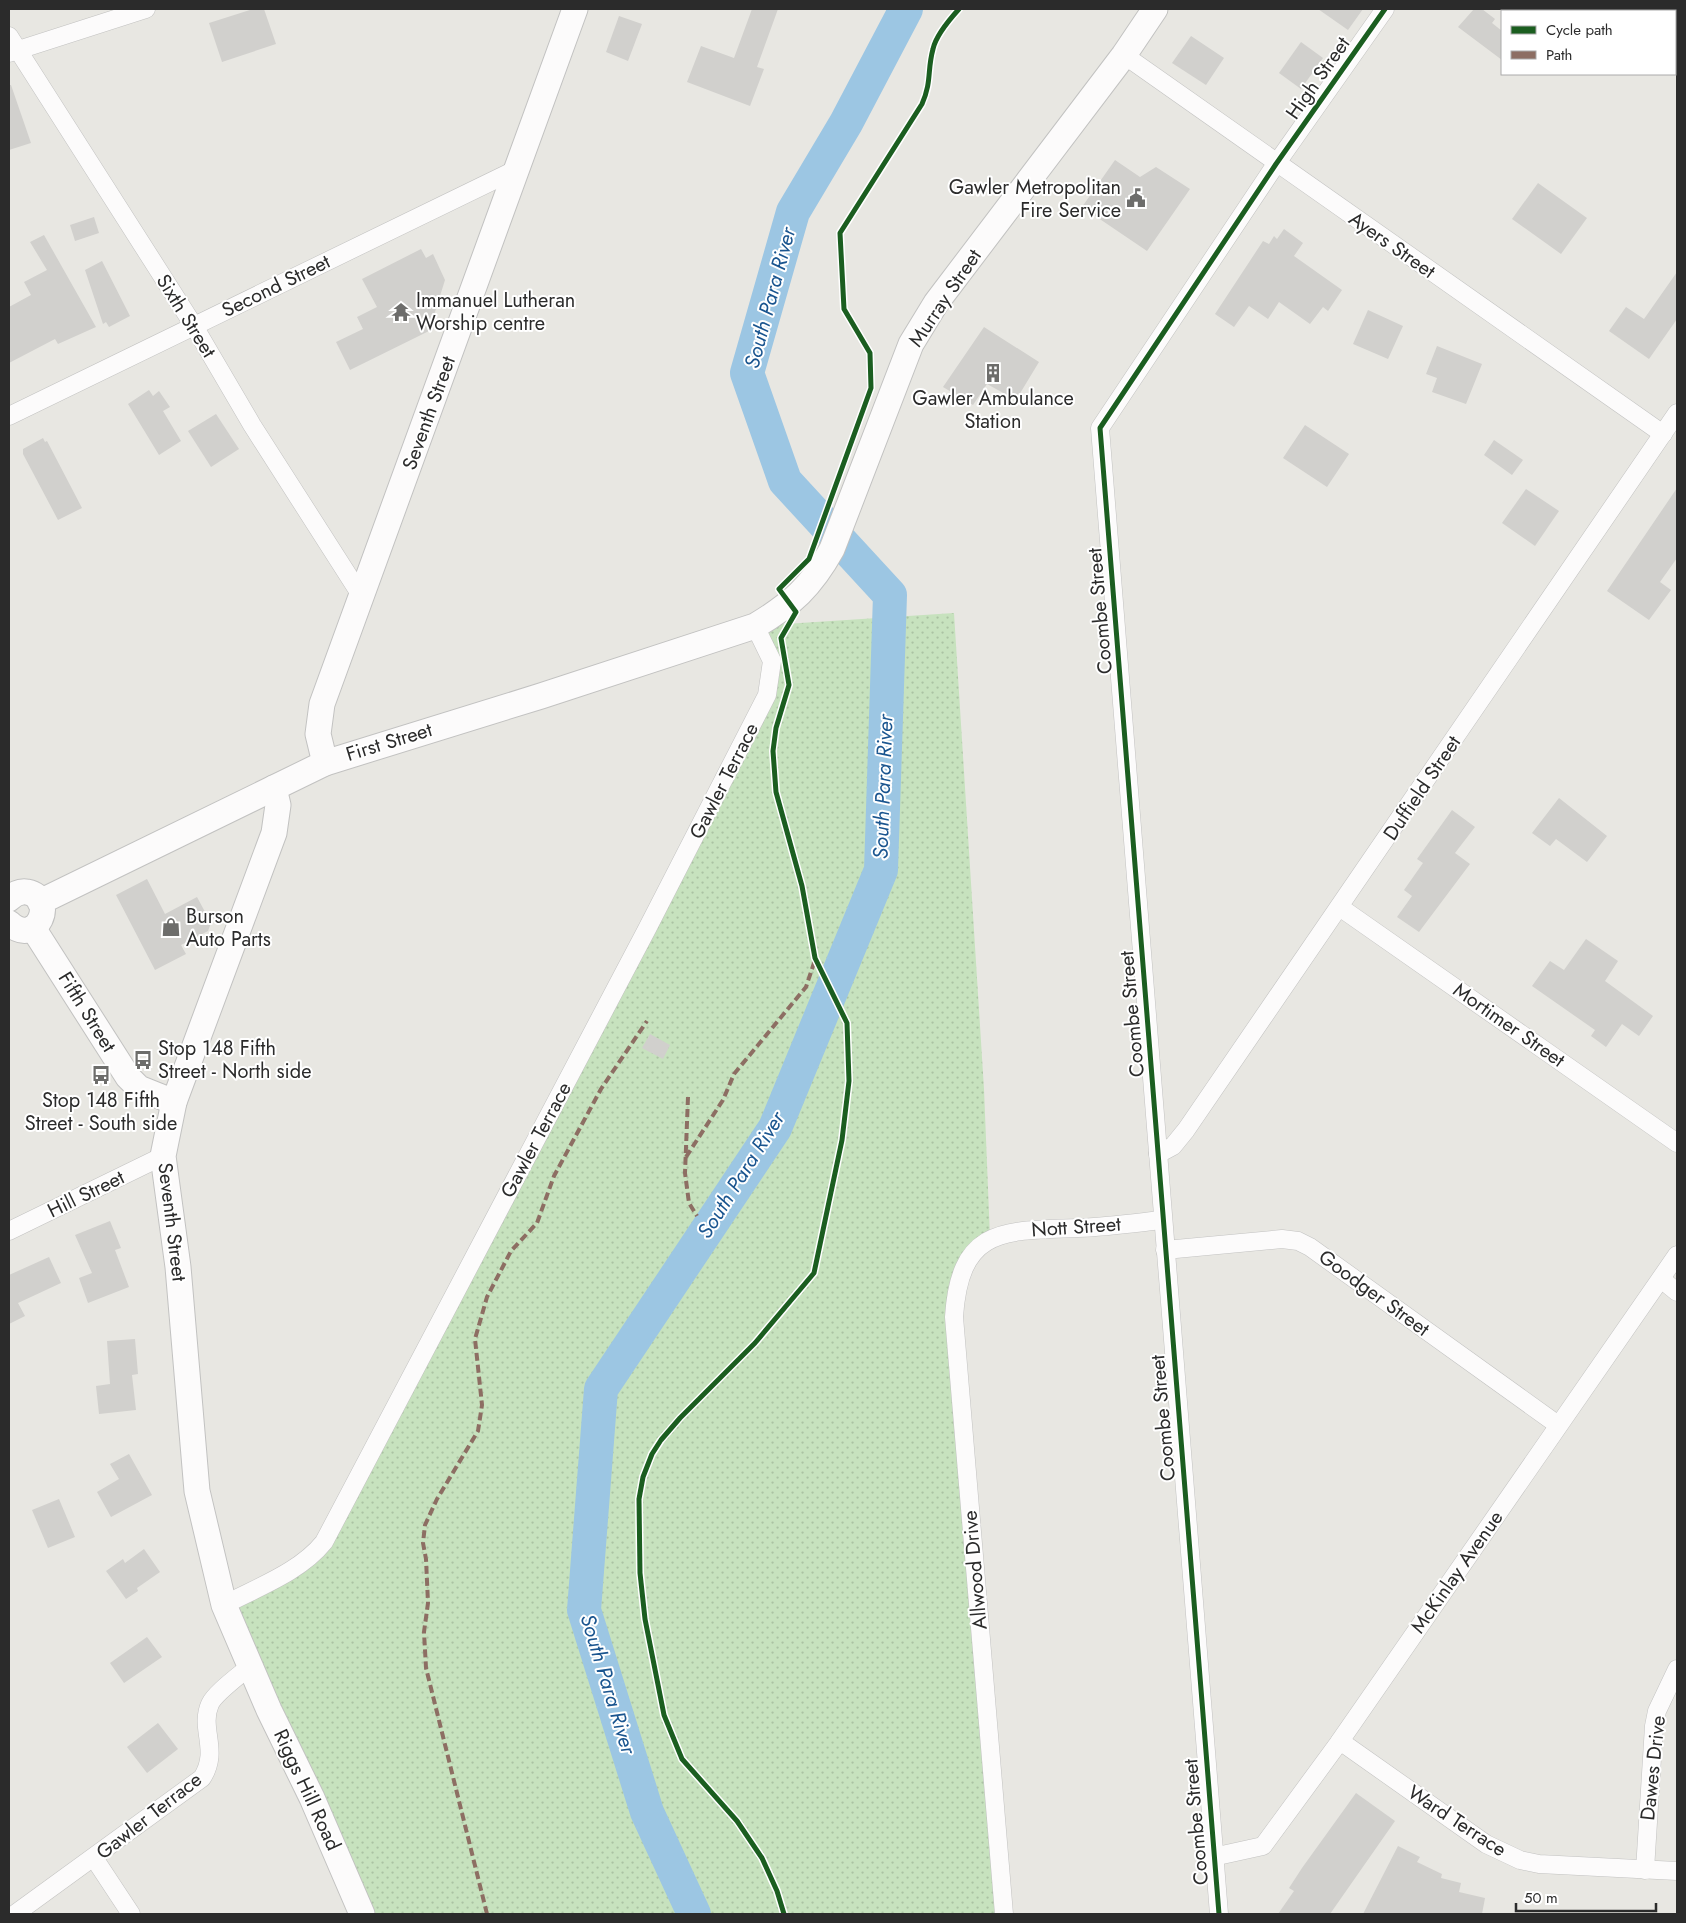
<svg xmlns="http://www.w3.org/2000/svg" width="1686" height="1923" viewBox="0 0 1686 1923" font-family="Jost,sans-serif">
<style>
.green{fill:url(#green-dots)}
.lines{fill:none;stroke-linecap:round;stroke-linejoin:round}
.river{stroke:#9cc6e3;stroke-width:34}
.building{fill:#d1d0cd}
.street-casing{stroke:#c2c2c1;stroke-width:19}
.secondary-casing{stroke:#c2c2c1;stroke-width:27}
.street{stroke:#fcfbfb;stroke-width:18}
.secondary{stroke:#fcfbfb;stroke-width:25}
.quiet{stroke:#8d6e63;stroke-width:4;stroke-dasharray:8 4;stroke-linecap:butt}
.cycleway-casing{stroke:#fff;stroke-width:8}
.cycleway{stroke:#1b5e20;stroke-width:5}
.labels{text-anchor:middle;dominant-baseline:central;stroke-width:4;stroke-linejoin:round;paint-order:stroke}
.street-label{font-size:20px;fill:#2b2b2b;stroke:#fff}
.poi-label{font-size:20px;fill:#2b2b2b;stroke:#fff;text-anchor:start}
.water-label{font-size:21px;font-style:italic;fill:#1a558f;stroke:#fff}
</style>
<defs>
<pattern id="green-dots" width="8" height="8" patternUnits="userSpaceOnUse" patternTransform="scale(1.25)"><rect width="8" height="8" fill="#c7e2be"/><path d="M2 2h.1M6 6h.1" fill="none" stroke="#abc2a3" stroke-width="1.8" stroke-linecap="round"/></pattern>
</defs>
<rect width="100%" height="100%" fill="#e8e7e2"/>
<path class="green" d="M954,613l30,476 6,149 -30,40 44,636h-642l-138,-309 89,-48 454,-862 5,-34 -17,-35z"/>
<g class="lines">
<path class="river" d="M694,1914l-47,-102 -63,-202 17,-221 174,-261 106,-258 9,-275 -105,-114 -38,-108 46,-161 53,-89 60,-114"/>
</g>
<g class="building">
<path d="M253,9h11l12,35 -54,18 -13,-39z"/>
<path d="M752,9h26l-21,58 7,2 -14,37 -63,-24 14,-36 33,12z"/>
<path d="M1318,9h45l-15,21z"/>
<path d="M1474,9h8l13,10 -3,4 10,8v29l-44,-33z"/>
<path d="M619,16l23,8 -14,37 -22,-9z"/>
<path d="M1191,36l33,22 -18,27 -34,-22z"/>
<path d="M1301,42l22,16 -22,31 -22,-16z"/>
<path d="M9,85h2l20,58 -22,7z"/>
<path d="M1115,160l25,17 16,-10 34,22 -43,62 -65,-44z"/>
<path d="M1538,183l49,35 -26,36 -49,-35z"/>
<path d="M94,217l5,16 -24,8 -5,-16z"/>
<path d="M1284,229l19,14 -9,13 48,34 -14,21 -5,-4 -13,17 -31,-22 -11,17 -19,-13 -15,21 -19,-13 48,-73 6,3 5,-8 3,3z"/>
<path d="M44,235l52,92 -38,17 -3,-5 -46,24v-56l22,-12 -7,-13 23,-12 -17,-28z"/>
<path d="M421,249l5,9 7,-4 12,26 -16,51 -79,39 -14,-28 27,-13 -6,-12 20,-10 -15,-28z"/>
<path d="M102,261l28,55 -21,11 -3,-5 -3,2 -18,-54z"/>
<path d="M1677,272v47l-28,40 -40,-28 17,-24 18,12z"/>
<path d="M1368,310l35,16 -15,33 -35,-15z"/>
<path d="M984,327l55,35 -23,38 -29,-16 -14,21 -30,-18z"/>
<path d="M1437,346l45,18 -16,40 -34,-12 5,-14 -11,-4z"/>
<path d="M149,390l4,6 6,-5 11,16 -7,4 18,30 -22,14 -31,-51z"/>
<path d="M216,414l23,35 -28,18 -23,-36z"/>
<path d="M1305,425l44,29 -22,33 -44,-29z"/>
<path d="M43,438l2,4 2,-1 35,67 -24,12 -35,-66v-5z"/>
<path d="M1494,440l29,20 -11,15 -28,-20z"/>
<path d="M1677,488v70l-17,24 11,8 -22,30 -42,-29z"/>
<path d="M1526,489l33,22 -24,35 -33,-23z"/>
<path d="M1559,798l48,38 -20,26 -31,-23 -6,7 -18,-13z"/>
<path d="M1452,810l23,17 -20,26 15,11 -51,68 -22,-15 15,-21 -8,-6 19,-27 -6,-4z"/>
<path d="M147,879l18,35 32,-17 14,26 -3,8 -27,14 5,9 -31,16 -39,-75z"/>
<path d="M1586,939l32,22 -13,20 48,35 -14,20 -17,-12 -16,23 -15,-11 4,-6 -63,-44 18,-25 14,9z"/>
<path d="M650,1034l20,11 -7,14 -21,-11z"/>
<path d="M110,1221l11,27 -6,2 14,37 -41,16 -9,-25 13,-5 -17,-38z"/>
<path d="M49,1257l12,26 -43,20 7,13 -16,8v-49z"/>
<path d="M135,1339l3,35 -6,1 4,35 -37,4 -3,-28 14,-2 -3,-43z"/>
<path d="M129,1454l23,41 -41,22 -14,-25 22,-13 -9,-15z"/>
<path d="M59,1499l16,38 -27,11 -16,-38z"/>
<path d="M144,1549l16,23 -23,16 1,3 -12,8 -20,-28 17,-12 2,4z"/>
<path d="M147,1637l15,20 -38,26 -14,-20z"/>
<path d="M158,1723l20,26 -31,24 -20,-26z"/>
<path d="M1356,1793l39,28 -65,93h-52l16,-23 -5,-3 13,-20z"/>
<path d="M1398,1846l22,11 -3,5 25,12 -1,4 20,5 -2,9 26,6 -3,16h-119z"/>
</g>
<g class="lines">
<g class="street-casing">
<g id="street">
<path d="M9,36l185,290 58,99 110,172"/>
<path d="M9,53l137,-44"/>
<path d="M1124,55l539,379"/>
<path d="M9,416l508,-247"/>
<path d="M1341,908l336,235"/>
<path d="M1158,1154l15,-8 13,-16 491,-717"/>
<path d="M9,1231l154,-75"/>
<path d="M1165,1250l117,-11 16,2 12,6 248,178"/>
<path d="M1661,1279l16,13"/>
<path d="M224,1605c34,-18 76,-33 100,-63l323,-613 120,-234 5,-34 -17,-35"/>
<path d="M1340,1741l146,103 34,16 19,4 138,7"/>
<path d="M1213,1857l50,-11 77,-105 337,-486"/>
<path d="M94,1858l37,56"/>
<path d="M1645,1870l9,-144 3,-15 20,-42"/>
<path d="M15,1914l187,-136c18,-28 -3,-49 8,-74 5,-11 30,-29 39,-37"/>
<path d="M1004,1914l-50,-597c6,-91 50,-86 124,-89 28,-1 57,-5 84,-8"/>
<path d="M1219,1914l-119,-1486 176,-264 109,-155"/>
</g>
</g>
<g class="secondary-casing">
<g id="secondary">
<path d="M325,763l-7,-29 4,-30 253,-695"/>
<path d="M274,788l4,17 -4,28 -100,269 -11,54 15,111 19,224 27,114 45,105 43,88 50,116"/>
<path d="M9,899c5,-5 11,-8 18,-7 31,6 10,57 -18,31"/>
<path d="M40,902l285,-139 216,-67 214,-70c37,-22 56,-39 77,-77l79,-205 25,-41 188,-248 31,-46"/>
<path d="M33,928l95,149 11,11 35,14"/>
</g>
</g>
<use href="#street" class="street"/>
<use href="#secondary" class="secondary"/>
<g class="quiet">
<path d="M688,1097l-3,76 4,30 8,13"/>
<path d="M686,1157l37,-57 11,-26 72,-87 9,-27"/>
<path d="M487,1914l-61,-246 -2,-36 4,-29 -2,-44 -3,-16 2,-18 12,-26 41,-68 4,-26 -7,-66 12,-42 24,-46 26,-28 17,-47 47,-87 46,-68"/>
</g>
<g class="cycleway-casing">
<g id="cycleway">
<path d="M784,1914l-7,-23 -15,-33 -25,-37 -55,-62 -18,-44 -19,-96 -5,-46 -1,-74 4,-22 9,-23 9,-14 19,-22 75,-75 59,-70 28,-133 7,-59 -2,-58 -32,-65 -13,-72 -26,-94 -3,-41 3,-23 13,-43 -8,-47 15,-26 -17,-23 30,-30 62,-171 -1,-35 -26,-44 -4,-76 82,-129c10,-23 5,-33 11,-55 3,-14 16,-29 26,-40"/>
<path d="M1219,1914l-119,-1486 176,-264 109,-155"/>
</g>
</g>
<use href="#cycleway" class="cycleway"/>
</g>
<defs>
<g id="civic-bare" transform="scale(1.5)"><path d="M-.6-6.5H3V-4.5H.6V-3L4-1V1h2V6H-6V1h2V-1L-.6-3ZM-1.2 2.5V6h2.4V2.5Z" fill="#6d6d6b" stroke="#fff" stroke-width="2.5" paint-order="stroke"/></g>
<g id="temple-bare" transform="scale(1.5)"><path d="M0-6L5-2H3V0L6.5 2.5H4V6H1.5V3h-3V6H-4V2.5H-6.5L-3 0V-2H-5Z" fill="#6d6d6b" stroke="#fff" stroke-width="2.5" paint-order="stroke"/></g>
<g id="building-bare" transform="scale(1.5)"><path d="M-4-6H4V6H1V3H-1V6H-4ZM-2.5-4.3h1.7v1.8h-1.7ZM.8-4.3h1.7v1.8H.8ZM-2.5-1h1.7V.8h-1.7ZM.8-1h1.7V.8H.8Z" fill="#6d6d6b" stroke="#fff" stroke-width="2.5" paint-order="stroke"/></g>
<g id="shop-bare" transform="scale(1.5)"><path d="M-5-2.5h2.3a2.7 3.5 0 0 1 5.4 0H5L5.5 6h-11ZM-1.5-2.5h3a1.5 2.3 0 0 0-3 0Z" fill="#6d6d6b" stroke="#fff" stroke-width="2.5" paint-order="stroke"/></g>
<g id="bus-bare" transform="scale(1.5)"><path d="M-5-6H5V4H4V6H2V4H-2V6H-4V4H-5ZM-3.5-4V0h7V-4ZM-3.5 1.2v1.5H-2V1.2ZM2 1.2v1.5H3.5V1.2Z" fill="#6d6d6b" stroke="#fff" stroke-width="2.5" paint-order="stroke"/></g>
</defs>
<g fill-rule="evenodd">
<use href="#civic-bare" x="1136" y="198"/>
<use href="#temple-bare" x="401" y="312"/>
<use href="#building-bare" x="993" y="373"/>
<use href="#shop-bare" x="171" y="927"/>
<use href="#bus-bare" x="143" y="1060"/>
<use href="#bus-bare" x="101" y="1075"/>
</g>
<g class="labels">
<g class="street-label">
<text transform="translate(1318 78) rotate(-55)">High Street</text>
<text transform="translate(1392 245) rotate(35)">Ayers Street</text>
<text transform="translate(276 286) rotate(-26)">Second Street</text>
<text transform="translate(945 298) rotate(-56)">Murray Street</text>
<text transform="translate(186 316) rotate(58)">Sixth Street</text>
<text transform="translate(429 413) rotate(-70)">Seventh Street</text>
<text transform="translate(1100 611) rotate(-95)">Coombe Street</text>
<text transform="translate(389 742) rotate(-17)">First Street</text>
<text transform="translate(724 781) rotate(-63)">Gawler Terrace</text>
<text transform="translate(1422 788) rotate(-56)">Duffield Street</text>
<text transform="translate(87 1012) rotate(58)">Fifth Street</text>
<text transform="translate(1132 1014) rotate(-95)">Coombe Street</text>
<text transform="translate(1509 1025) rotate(35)">Mortimer Street</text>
<text transform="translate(536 1140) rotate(-62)">Gawler Terrace</text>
<text transform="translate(86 1194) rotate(-26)">Hill Street</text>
<text transform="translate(172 1222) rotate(83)">Seventh Street</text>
<text transform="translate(1076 1227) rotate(-4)">Nott Street</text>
<text transform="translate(1374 1293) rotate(36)">Goodger Street</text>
<text transform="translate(1163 1418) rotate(-95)">Coombe Street</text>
<text transform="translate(975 1570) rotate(-95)">Allwood Drive</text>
<text transform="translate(1457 1572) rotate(-55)">McKinlay Avenue</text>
<text transform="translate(1653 1768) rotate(-84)">Dawes Drive</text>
<text transform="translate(307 1790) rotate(65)">Riggs Hill Road</text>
<text transform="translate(149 1816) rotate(-38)">Gawler Terrace</text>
<text transform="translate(1457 1821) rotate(33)">Ward Terrace</text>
<text transform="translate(1196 1822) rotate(-95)">Coombe Street</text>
</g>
<g class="poi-label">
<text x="1121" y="187" text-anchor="end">Gawler Metropolitan<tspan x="1121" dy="23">Fire Service</tspan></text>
<text x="416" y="300">Immanuel Lutheran<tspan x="416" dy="23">Worship centre</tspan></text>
<text x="993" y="398" text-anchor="middle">Gawler Ambulance<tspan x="993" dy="23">Station</tspan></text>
<text x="186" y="916">Burson<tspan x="186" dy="23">Auto Parts</tspan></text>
<text x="158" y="1048">Stop 148 Fifth<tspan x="158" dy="23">Street - North side</tspan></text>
<text x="101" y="1100" text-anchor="middle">Stop 148 Fifth<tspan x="101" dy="23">Street - South side</tspan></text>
</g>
<g class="water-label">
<text transform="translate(770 298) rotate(-75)">South Para River</text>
<text transform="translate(883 787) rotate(-88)">South Para River</text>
<text transform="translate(741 1175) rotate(-58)">South Para River</text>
<text transform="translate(608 1684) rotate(73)">South Para River</text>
</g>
</g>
<rect width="1686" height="1923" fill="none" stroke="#2b2b2b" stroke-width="20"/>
<rect x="1501" y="10" width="175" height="65" fill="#ffffff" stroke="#aaaaaa"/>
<rect x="1511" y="26" width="25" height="8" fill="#1b5e20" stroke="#aaaaaa"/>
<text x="1546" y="35" font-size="15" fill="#2b2b2b">Cycle path</text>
<rect x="1511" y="51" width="25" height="8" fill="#8d6e63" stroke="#aaaaaa"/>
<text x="1546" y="60" font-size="15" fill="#2b2b2b">Path</text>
<path d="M1516 1903v8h140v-8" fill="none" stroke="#2b2b2b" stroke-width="2.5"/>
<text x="1524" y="1903" font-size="15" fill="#2b2b2b" stroke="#ffffff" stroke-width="4" paint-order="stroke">50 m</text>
</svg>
